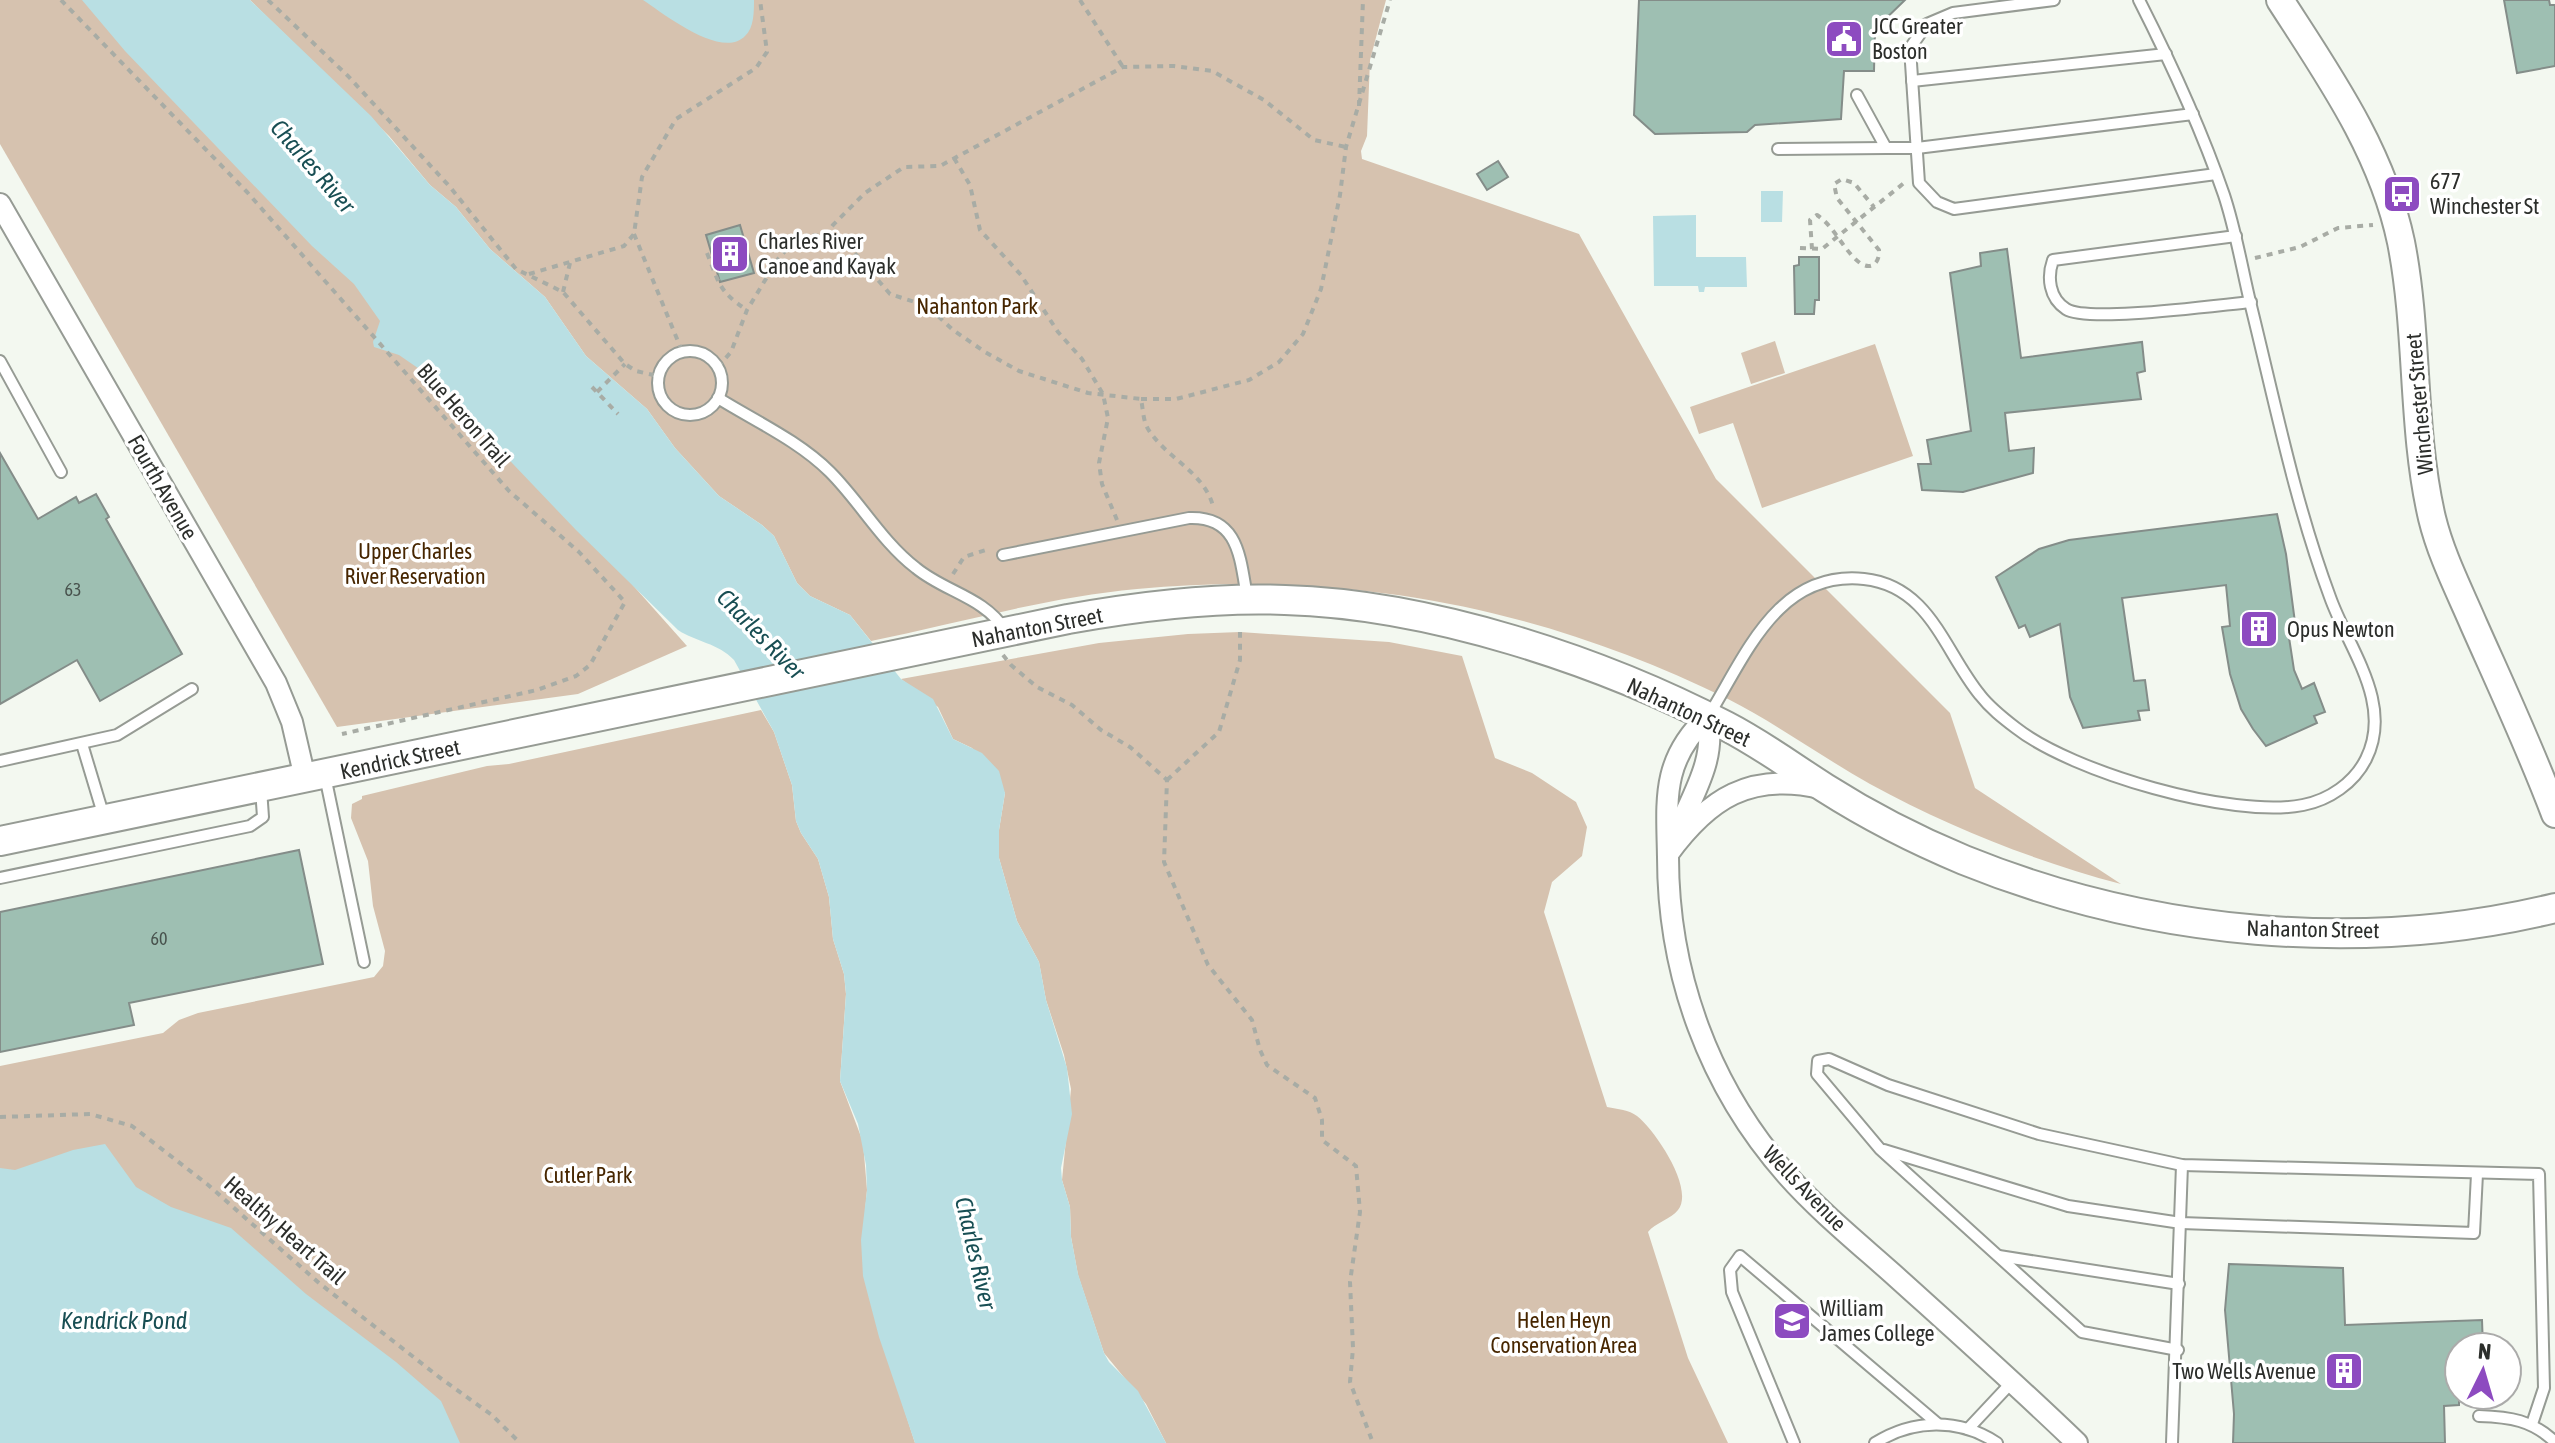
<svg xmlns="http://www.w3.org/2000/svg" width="2555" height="1443" viewBox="0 0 2555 1443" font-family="'Asap Condensed',sans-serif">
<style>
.green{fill:#d6c2af}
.water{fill:#b9dfe3}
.building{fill:#9ebfb2;stroke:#848d89;stroke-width:2}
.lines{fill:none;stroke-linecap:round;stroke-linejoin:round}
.service-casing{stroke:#969b94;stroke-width:14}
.minor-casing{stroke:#969b94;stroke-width:24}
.tertiary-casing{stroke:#969b94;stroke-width:30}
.secondary-casing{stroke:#969b94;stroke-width:32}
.path{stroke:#a8aca5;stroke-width:4;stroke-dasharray:6 6;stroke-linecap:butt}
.service{stroke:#fff;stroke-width:10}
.minor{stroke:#fff;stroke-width:20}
.tertiary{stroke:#fff;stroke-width:26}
.secondary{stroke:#fff;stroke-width:28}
.labels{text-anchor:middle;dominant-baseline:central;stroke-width:7;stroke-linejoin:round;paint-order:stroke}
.number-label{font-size:18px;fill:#48524d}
.poi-label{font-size:22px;fill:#2c2e2b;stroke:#fff;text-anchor:start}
.park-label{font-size:22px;fill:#472600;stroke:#fff}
.street-label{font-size:22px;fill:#2c2e2b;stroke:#fff}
.water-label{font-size:24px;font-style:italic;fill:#184e53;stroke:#fff}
</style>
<rect width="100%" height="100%" fill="#f3f8f0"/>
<g class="green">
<path d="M0,0h112l575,646 -109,48 -241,33 -337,-583z"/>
<path d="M250,0h1136l-16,60 -3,76 -6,15 1,8 217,75 137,245 234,234 25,75 146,96c-87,-23 -172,-57 -251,-100 -48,-27 -93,-60 -142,-85 -189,-93 -381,-129 -591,-110 -89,8 -178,34 -266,52l-21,-26 -40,-19 -13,-13 -23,-47 -12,-11 -43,-29 -44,-48 -28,-39 -61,-53 -41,-59 -55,-48 -34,-42 -26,-22 -41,-49z"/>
<path d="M1775,341l10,32 -34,11 -10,-31z"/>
<path d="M1875,344l38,112 -151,52 -29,-85 -34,11 -9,-27z"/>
<path d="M1240,632l149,10 73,14 33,102 37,15 44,29 11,25 -5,29 -30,26 -8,30 63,195c11,2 22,3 30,9 18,14 58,73 41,94 -7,9 -23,13 -30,22l40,126 40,85h-562l-20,-39 -42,-51 -26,-78 -7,-38 -1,-30 -8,-27 9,-91 -7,-34 -18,-55 -7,-38 -22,-41 -18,-63v-28l6,-37 -33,-45 -19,-9 -15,-32 -37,-28 198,-36 89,-9z"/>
<path d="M761,710l13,22 18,53 4,36 5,12 17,26 11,38 4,42 11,35 2,20 -6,87 23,61 4,48 -2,22 9,103 41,128h-915v-377l163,-33 16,-13 19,-7 176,-36 9,-11 2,-15 -12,-45 -5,-45 -17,-43 1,-14 10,-5v-3l125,-30 22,-2z"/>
</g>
<g class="water">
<path d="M82,0h168l121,116 59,69 26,22 34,42 55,48 41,59 61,53 28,39 44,48 43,29 12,11 23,47 13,13 40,19 51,64 32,20 20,40 29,14 17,18 6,22 -6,37v28l18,63 22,41 7,38 21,68 5,46 -11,54 1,12 8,27 1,30 7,37 26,79 5,9 29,29 28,52h-251l-36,-106 -16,-61 -2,-36 6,-50 -1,-25 -8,-41 -18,-43 6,-87 -2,-20 -11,-35 -4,-42 -11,-38 -17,-26 -5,-12 -4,-36 -18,-53 -40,-72c-16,-17 -38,-18 -56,-30l-102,-100 -148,-155 -29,-20 -25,-8 -1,-5 7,-21 -26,-37 -42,-38 -73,-76 -114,-119z"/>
<path d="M643,0h111c0,12 0,28 -9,36 -23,24 -81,-22 -102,-36z"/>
<path d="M1761,191h22l-1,31h-21z"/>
<path d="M1696,215v42h50l1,30h-42l-1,5h-5l-1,-6h-44l-1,-70z"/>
<path d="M105,1144l31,43 35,20 60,21 75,66 90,68 45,39 19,42h-460v-275l15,2 58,-20z"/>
</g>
<g class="building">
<path d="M1639,0h266l-30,29 -1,42h-30l-3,48 -86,6 -8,7 -92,2 -21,-19z"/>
<path d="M2504,0h45l1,5h5v61l-38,7z"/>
<path d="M1498,161l10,16 -21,13 -10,-16z"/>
<path d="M740,225l14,48 -34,9 -14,-47z"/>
<path d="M2007,249l14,109 121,-16 3,29 -8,2 4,26 -136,14 4,38 25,-3 -1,25 -70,19 -41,-2 -4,-26h13l-4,-24 44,-9 -21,-158 31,-7 -1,-13z"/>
<path d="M1799,257h20v43h-4l-1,14h-19l-1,-48 5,-1z"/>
<path d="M0,453l38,66 38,-22 3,6 17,-9 13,23 -3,2 76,135 -82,47 -23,-41 -77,44z"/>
<path d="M2277,514l9,40 10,76 -8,1 6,39 8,19 12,-6 11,29 -11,4 3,7 -51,23 -13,-17 -12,-20 -11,-35 -8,-47 8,-1 -4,-41 -104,13 12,83 11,-1 4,30 -11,1 2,9 -57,8 -13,-31 -10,-73 -30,13 -5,-12 -6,3 -23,-51 43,-28 30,-9z"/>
<path d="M299,850l24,114 -194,39 5,22 -134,27v-140z"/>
<path d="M2229,1264l114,4 2,57 137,-5 1,27h-24v58l-15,1 1,37h-212l1,-29 -9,-104z"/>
</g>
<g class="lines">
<g class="service-casing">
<g id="service">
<path d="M2054,0l-101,13 -26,11 -17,24 9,135 18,19 17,7 262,-35"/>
<path d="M1912,81l254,-27"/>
<path d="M1857,95l29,53h31l276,-34"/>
<path d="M1778,149l108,-1"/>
<path d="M2236,236l-183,24c-6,17 -4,38 13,49 21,14 152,-4 185,-7"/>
<circle cx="690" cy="383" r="32"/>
<path d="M0,361l61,111"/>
<path d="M718,398c37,23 81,43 112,74 30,30 52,70 86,96 29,24 68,29 89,62"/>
<path d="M1003,555l186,-37c50,-2 51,40 58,79"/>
<path d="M1709,715c37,-60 69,-145 155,-136 66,7 80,72 116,116 10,13 23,23 36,33 56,44 216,91 287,77 26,-5 51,-22 63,-46 28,-56 -18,-111 -36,-162 -35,-94 -55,-194 -79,-291 -9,-37 -15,-75 -27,-111 -23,-67 -53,-132 -85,-195"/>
<path d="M82,744l22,73"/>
<path d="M0,761l117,-26 75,-46"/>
<path d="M325,776l39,186"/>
<path d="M0,878l250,-52 13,-9 -2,-28"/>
<path d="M1884,1150l184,56 113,17 293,10 3,-59"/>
<path d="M1999,1256l180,28"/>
<path d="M2178,1350l-96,-18 -202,-183 -63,-75 1,-13 11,-2 59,26 151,49 143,31 357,9 5,214 -12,36"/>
<path d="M2479,1416c31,1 53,4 76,26"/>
<path d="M1968,1429l44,-47"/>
<path d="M1794,1443l-62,-151 -2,-22 10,-14 198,168"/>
<path d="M1875,1443c38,-24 84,-25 122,0"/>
<path d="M2172,1443l10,-278"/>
</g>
</g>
<g class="minor-casing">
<g id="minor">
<path d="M0,204l276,479 16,39 13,56"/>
<path d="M1707,717c-46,44 -40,83 -39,140 0,117 41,230 119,318 32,36 70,67 106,99 62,56 124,111 184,169"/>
<path d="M1677,832c16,-38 40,-74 30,-115"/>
<path d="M1668,854c41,-56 82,-82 153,-66"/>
</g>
</g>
<g class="tertiary-casing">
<path id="tertiary" d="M2280,0c49,76 102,151 121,242 18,91 10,186 31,276 9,37 27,72 42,107 28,63 57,125 81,189"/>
</g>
<g class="secondary-casing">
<path id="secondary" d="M0,841l1068,-222c72,-13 144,-22 217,-19 144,4 314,60 441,126 35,18 66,41 99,62 44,28 91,52 139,72 185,75 397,95 591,48"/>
</g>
<g class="path">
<path d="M61,0l186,192 262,299 70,61 46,50 -35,63 -14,11 -39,14 -195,44"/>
<path d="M268,0l80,76 102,111 66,82 47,23 62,72 11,7 22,5"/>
<path d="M1080,0l43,67"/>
<path d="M1359,106l4,-106"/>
<path d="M954,158l16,27 10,45 41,45 37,57 24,27 21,35 5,24 -9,45 3,21 15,36"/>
<path d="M634,234l48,117"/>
<path d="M825,236l8,-11 32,-32 39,-26 36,-1 183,-99 51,-1 38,5 52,29 50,40 32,7"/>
<path d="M1800,248l22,1 82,-66"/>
<path d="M1812,249l-2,-29 7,-5c18,12 26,35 43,48 12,8 20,-1 19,-13l-42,-52 -3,-14 8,-5 12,4 20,24"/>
<path d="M707,253c12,30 12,39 40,57"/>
<path d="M2255,258l45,-11 38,-19 35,-3"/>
<path d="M529,274l95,-28 10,-12 8,-57 34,-58 80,-51 11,-16 -7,-52"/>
<path d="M563,292l7,-29"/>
<path d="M718,367l13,-15 16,-42 31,-51 10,-11 19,-13 18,1 21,7 44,51 37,12 26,24 32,22 34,19 69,22 53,6c2,9 2,22 7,30 18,29 56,43 65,77"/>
<path d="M592,387l26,27"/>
<path d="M597,392l28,-28"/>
<path d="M1141,399h35l73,-19 30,-18 24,-28 18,-45 19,-94 6,-48 44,-147"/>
<path d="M953,574l11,-17 25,-8"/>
<path d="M1003,655l8,10 26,22 35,18 29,25 29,17 37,33 -3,82 44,103 44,55 8,30 7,15 48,33 7,22v20l34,26 4,46 -10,70 3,66 -3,34 23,61"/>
<path d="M1167,780l52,-48 21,-72v-28"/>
<path d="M0,1117l90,-3 42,12 75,58 112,99 120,94 53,38 28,28"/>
</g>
<use href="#service" class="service"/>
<use href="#minor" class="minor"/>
<use href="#tertiary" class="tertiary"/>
<use href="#secondary" class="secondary"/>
</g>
<defs>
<g id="civic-square" transform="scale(2)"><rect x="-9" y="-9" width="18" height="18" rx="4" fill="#8d4bc0" stroke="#fff"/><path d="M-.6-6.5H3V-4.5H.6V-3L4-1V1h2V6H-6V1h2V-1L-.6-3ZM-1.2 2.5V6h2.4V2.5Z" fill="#fff"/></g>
<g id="bus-square" transform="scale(2)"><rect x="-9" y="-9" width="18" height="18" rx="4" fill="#8d4bc0" stroke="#fff"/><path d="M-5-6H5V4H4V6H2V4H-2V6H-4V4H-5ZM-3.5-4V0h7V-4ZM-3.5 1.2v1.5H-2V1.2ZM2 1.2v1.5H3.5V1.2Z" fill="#fff"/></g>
<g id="building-square" transform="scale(2)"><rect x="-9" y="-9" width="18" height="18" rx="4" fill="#8d4bc0" stroke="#fff"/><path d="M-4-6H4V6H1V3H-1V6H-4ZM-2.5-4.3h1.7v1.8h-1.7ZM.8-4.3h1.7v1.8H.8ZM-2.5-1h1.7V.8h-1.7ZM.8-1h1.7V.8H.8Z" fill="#fff"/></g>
<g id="university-square" transform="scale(2)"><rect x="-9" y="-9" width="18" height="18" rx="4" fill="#8d4bc0" stroke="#fff"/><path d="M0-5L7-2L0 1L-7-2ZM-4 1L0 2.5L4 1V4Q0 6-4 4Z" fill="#fff"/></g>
</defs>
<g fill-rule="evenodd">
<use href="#civic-square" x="1844" y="39"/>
<use href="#bus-square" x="2402" y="194"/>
<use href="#building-square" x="730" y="254"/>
<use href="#building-square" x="2259" y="629"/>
<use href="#university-square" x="1792" y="1321"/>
<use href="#building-square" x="2344" y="1371"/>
</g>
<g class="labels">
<g class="number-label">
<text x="73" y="589">63</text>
<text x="159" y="938">60</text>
</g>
<g class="poi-label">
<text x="1872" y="26">JCC Greater<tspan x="1872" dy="25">Boston</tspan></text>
<text x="2430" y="181">677<tspan x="2430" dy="25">Winchester St</tspan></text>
<text x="758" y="241">Charles River<tspan x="758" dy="25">Canoe and Kayak</tspan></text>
<text x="2287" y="629">Opus Newton</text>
<text x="1820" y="1308">William<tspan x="1820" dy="25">James College</tspan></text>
<text x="2316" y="1371" text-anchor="end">Two Wells Avenue</text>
</g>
<g class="park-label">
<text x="977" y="306">Nahanton Park</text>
<text x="415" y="551">Upper Charles<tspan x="415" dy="25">River Reservation</tspan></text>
<text x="588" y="1175">Cutler Park</text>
<text x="1564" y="1320">Helen Heyn<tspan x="1564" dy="25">Conservation Area</tspan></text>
</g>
<g class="street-label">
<text transform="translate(2419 404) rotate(-95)">Winchester Street</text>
<text transform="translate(464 415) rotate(49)">Blue Heron Trail</text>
<text transform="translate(163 487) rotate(60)">Fourth Avenue</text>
<text transform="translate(1037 627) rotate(-11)">Nahanton Street</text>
<text transform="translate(1689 712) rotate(25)">Nahanton Street</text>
<text transform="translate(400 759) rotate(-12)">Kendrick Street</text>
<text transform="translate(2313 929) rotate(1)">Nahanton Street</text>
<text transform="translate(1805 1188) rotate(46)">Wells Avenue</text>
<text transform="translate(285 1230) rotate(41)">Healthy Heart Trail</text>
</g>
<g class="water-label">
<text transform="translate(313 166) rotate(49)">Charles River</text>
<text transform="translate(761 634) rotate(46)">Charles River</text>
<text transform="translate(976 1253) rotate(77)">Charles River</text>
<text x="124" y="1320">Kendrick Pond</text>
</g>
</g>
<g transform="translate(2483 1371) rotate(5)"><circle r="38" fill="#ffffff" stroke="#ababaa" stroke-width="2"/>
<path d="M0-6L14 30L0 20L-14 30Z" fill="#8d4bc0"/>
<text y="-12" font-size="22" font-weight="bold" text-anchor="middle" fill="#2c2e2b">N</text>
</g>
</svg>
